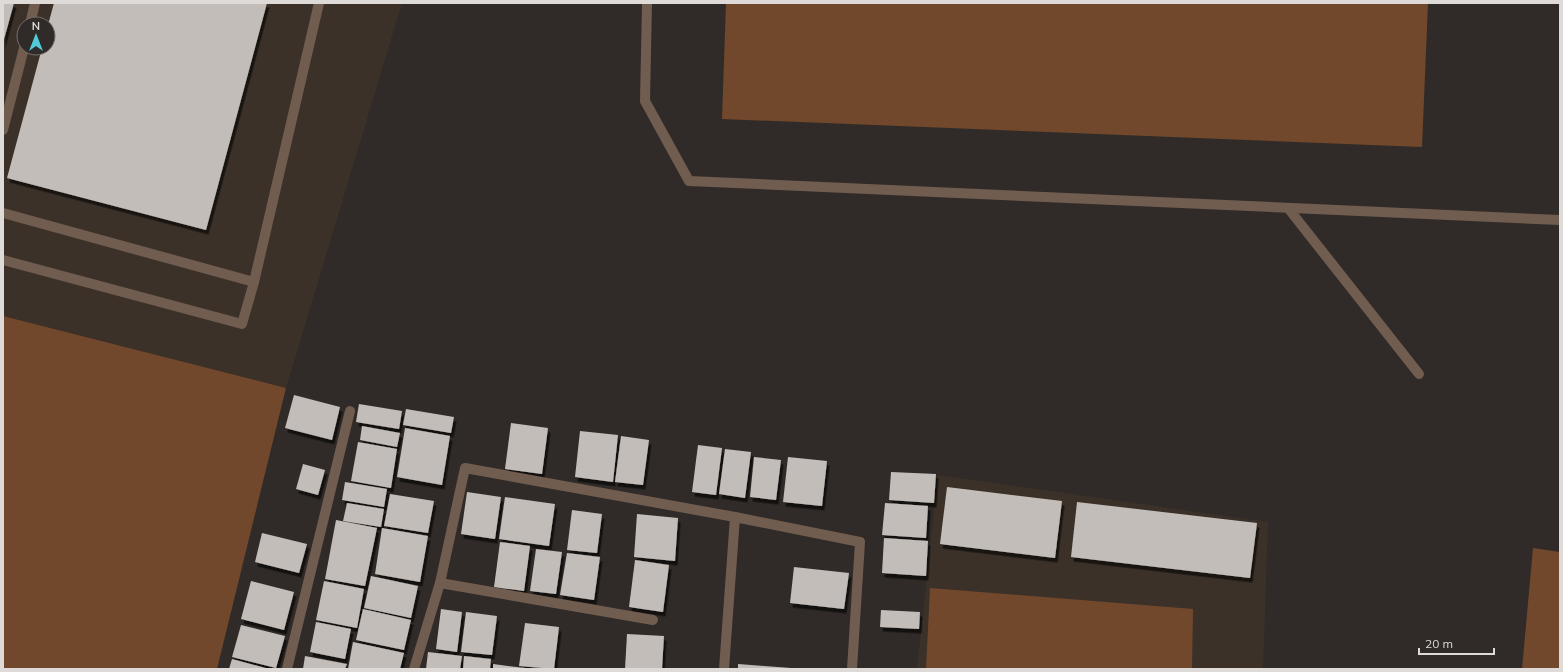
<svg xmlns="http://www.w3.org/2000/svg" width="1563" height="672" viewBox="0 0 1563 672" font-family="Mulish,sans-serif">
<style>
.built{fill:#3b3129;fill-rule:evenodd}
.green{fill:#71482b}
.building{fill:#c3bdb9;filter:url(#shadow)}
.lines{fill:none;stroke-linecap:round;stroke-linejoin:round}
.service{stroke:#715d50;stroke-width:10}
.minor{stroke:#715d50;stroke-width:10}
</style>
<defs>
<filter id="shadow"><feDropShadow dx="2.5" dy="4.5" stdDeviation="0" flood-color="#0009"/></filter>
</defs>
<rect width="100%" height="100%" fill="#302b28"/>
<g class="built">
<path d="M3,3h399l-116,385 -283,-72zM24,24h24v24h-24z"/>
<path d="M938,475l330,47 -5,147h-346z"/>
</g>
<g class="green">
<path d="M726,3h702l-6,144 -700,-28z"/>
<path d="M3,316l283,72 -69,281h-214z"/>
<path d="M1533,548l27,4v117h-38z"/>
<path d="M930,588l263,21 -1,60h-266z"/>
</g>
<g class="building">
<path d="M3,3h11l-11,40z"/>
<path d="M54,3h213l-61,227 -199,-52 35,-130h6v-23z"/>
<path d="M294,395l46,12 -8,33 -47,-12z"/>
<path d="M359,404l43,7 -3,18 -43,-7z"/>
<path d="M406,409l48,8 -3,16 -48,-8z"/>
<path d="M511,423l37,5 -6,46 -37,-5z"/>
<path d="M362,426l38,7 -3,14 -37,-7z"/>
<path d="M405,428l45,8 -8,49 -45,-8z"/>
<path d="M580,431l38,4 -5,47 -38,-5z"/>
<path d="M621,436l28,4 -6,45 -28,-3z"/>
<path d="M358,442l39,7 -6,39 -40,-7z"/>
<path d="M698,445l24,3 -6,47 -24,-3z"/>
<path d="M725,449l26,3 -6,46 -26,-4z"/>
<path d="M754,457l27,3 -5,40 -26,-3z"/>
<path d="M788,457l39,4 -5,45 -39,-4z"/>
<path d="M303,464l22,6 -7,25 -22,-6z"/>
<path d="M891,472l45,2 -2,29 -45,-3z"/>
<path d="M345,482l42,7 -3,18 -42,-7z"/>
<path d="M947,487l115,14 -7,57 -115,-14z"/>
<path d="M467,492l34,5 -6,42 -34,-5z"/>
<path d="M390,494l44,7 -6,32 -44,-7z"/>
<path d="M505,497l50,7 -6,42 -50,-7z"/>
<path d="M1077,502l180,21 -7,55 -179,-21z"/>
<path d="M347,503l37,6 -3,18 -38,-6z"/>
<path d="M885,503l43,3 -2,32 -44,-3z"/>
<path d="M572,510l30,4 -5,39 -30,-3z"/>
<path d="M637,514l41,4 -3,43 -41,-4z"/>
<path d="M336,520l41,8 -12,58 -40,-7z"/>
<path d="M382,528l46,8 -8,46 -45,-8z"/>
<path d="M262,533l45,11 -8,29 -44,-11z"/>
<path d="M884,538l44,3 -2,35 -44,-3z"/>
<path d="M500,542l30,4 -6,45 -30,-4z"/>
<path d="M536,549l26,3 -6,42 -26,-3z"/>
<path d="M567,553l33,4 -6,43 -34,-5z"/>
<path d="M635,560l34,5 -6,47 -34,-5z"/>
<path d="M794,567l55,6 -5,36 -54,-6z"/>
<path d="M371,576l47,10 -7,32 -47,-10z"/>
<path d="M251,581l43,11 -10,38 -43,-11z"/>
<path d="M324,581l40,8 -7,39 -41,-8z"/>
<path d="M363,609l48,11 -7,30 -48,-10z"/>
<path d="M441,609l21,3 -5,40 -21,-3z"/>
<path d="M881,610l39,2 -1,17 -39,-2z"/>
<path d="M466,612l31,4 -5,39 -31,-3z"/>
<path d="M316,622l35,7 -6,30 -35,-7z"/>
<path d="M525,623l34,4 -5,42 -35,-3z"/>
<path d="M241,625l44,11 -9,32 -44,-11z"/>
<path d="M627,634l37,2 -2,33h-37z"/>
<path d="M353,642l51,11 -4,16h-52z"/>
<path d="M428,652l34,4 -2,13h-34z"/>
<path d="M305,656l42,8 -2,5h-42z"/>
<path d="M464,656l27,3 -1,10h-27z"/>
<path d="M232,659l37,10h-40z"/>
<path d="M493,664l32,4v1h-32z"/>
<path d="M738,664l53,4v1h-53z"/>
</g>
<g class="lines">
<g class="service">
<path d="M647,3l-2,98 44,80 871,39"/>
<path d="M30,24l5,-21"/>
<path d="M3,130l21,-82"/>
<path d="M1288,208l131,166"/>
<path d="M3,213l251,69"/>
<path d="M3,260l239,64 12,-42 65,-279"/>
</g>
<g class="minor">
<path d="M440,583l213,37"/>
<path d="M287,669l63,-258"/>
<path d="M414,669l26,-86 25,-115 270,49"/>
<path d="M724,669l11,-152 125,25 -8,127"/>
</g>
</g>
<rect width="1563" height="672" fill="none" stroke="#dddad7" stroke-width="8"/>
<g transform="translate(36 36)"><circle r="19" fill="#302b28" stroke="#75716e"/>
<path d="M0-3L7 15L0 10L-7 15Z" fill="#52cbd9"/>
<text y="-6" font-size="11" font-weight="bold" text-anchor="middle" fill="#dddad7">N</text>
</g>
<path d="M1419 648v6h75v-6" fill="none" stroke="#dddad7" stroke-width="2"/>
<text x="1425" y="648" font-size="12" fill="#dddad7" stroke="#302b28" stroke-width="3" paint-order="stroke">20 m</text>
</svg>
